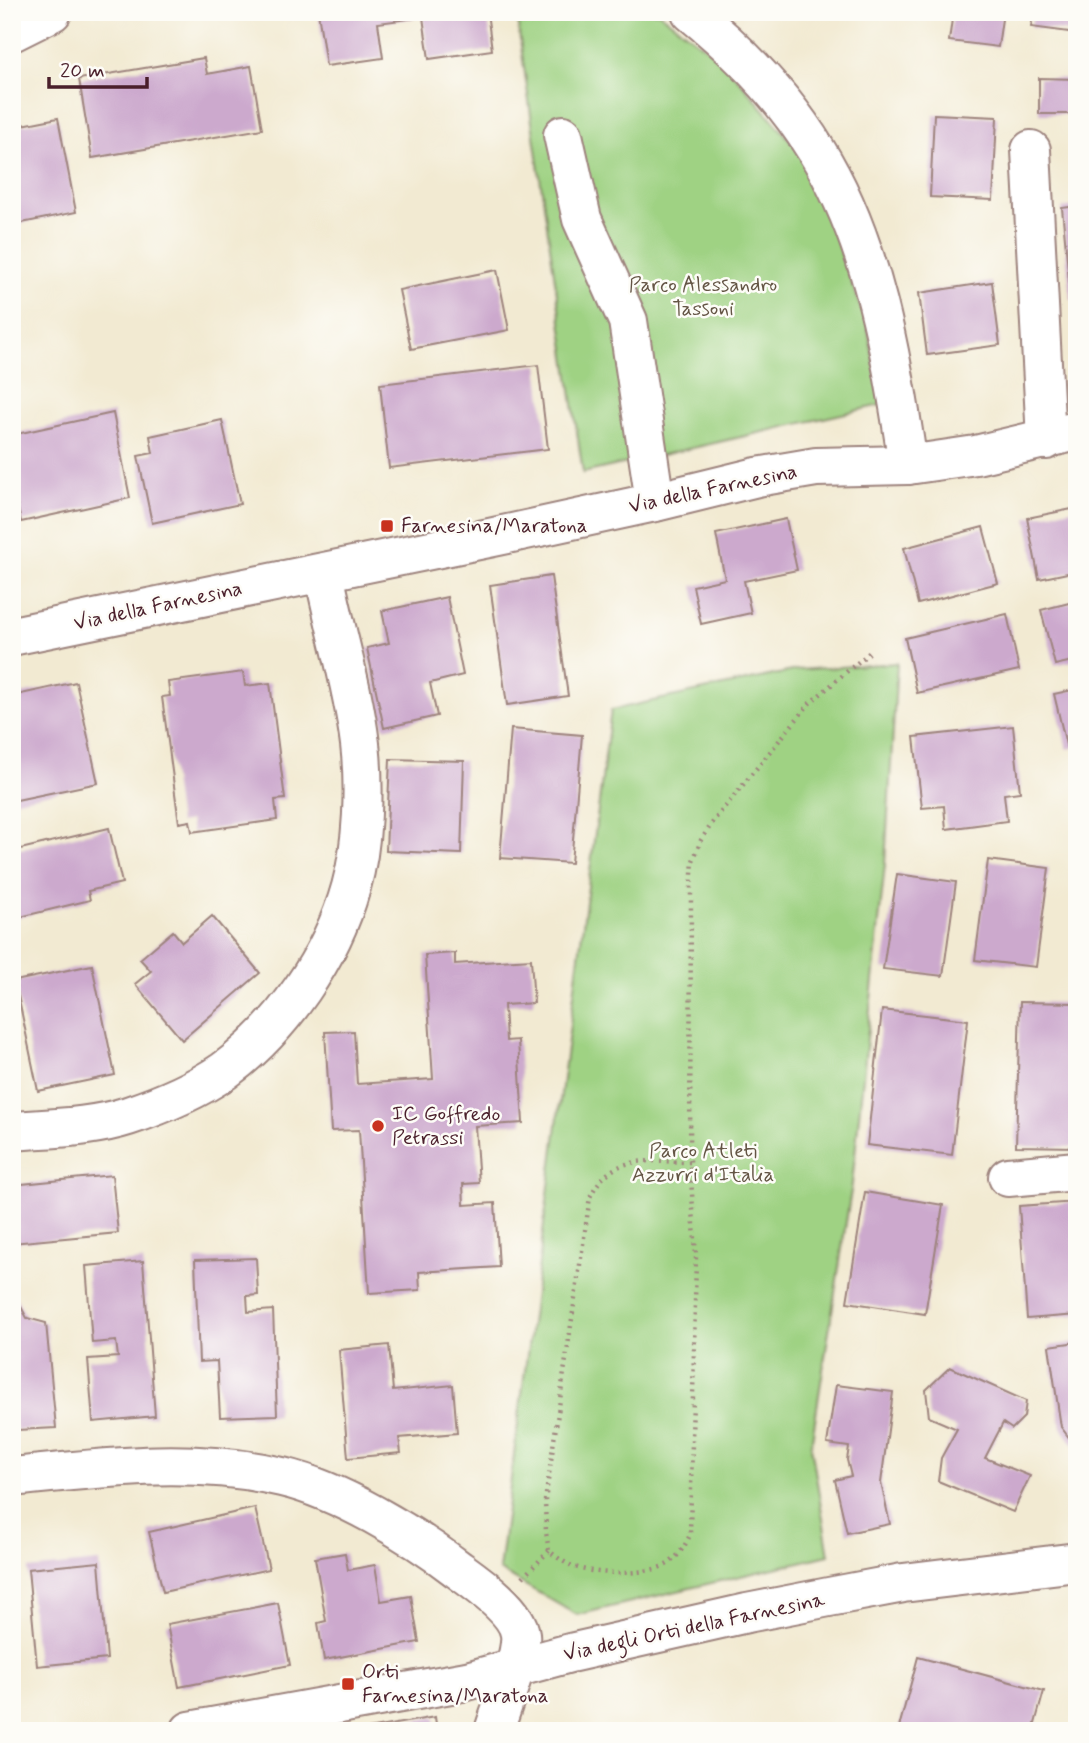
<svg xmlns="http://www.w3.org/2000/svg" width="1089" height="1743" viewBox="0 0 1089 1743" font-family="Mynerve,sans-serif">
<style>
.green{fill:#9fd283;stroke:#747857;stroke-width:2}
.building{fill:#cca9cd}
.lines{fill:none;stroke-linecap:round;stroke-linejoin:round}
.minor-casing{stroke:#9e847e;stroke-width:42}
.path{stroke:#9e847e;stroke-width:4.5;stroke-dasharray:2 5;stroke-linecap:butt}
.minor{stroke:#fff;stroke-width:38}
.poi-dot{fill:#c8321e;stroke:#fdfcf7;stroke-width:2.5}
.labels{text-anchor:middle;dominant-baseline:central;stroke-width:5;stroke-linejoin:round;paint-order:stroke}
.park-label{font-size:21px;fill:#645545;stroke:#fdfcf7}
.street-label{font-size:21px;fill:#4a1f2b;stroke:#fdfcf7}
.poi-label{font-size:21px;fill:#4a1f2b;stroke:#fdfcf7;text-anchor:start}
</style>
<rect width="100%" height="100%" fill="#fdfcf7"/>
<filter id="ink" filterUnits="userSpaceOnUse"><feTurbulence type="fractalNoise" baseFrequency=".0143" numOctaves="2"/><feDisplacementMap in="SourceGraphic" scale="14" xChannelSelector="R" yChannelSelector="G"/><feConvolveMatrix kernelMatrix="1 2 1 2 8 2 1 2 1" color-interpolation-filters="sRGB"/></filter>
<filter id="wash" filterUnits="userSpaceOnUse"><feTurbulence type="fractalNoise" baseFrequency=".00686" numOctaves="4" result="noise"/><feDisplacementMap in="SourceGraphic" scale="28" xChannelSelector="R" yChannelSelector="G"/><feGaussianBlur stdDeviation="1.57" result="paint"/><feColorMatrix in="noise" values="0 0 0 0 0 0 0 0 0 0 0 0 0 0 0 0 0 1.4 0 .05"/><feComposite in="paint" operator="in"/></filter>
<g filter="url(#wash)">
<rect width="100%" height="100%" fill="#f2ead2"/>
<g class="green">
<path d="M516,12h142l64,48 85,100 61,168 13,77 -298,68z"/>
<path d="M897,663l-12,201 -33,320 -41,262 18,109 -252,60 -78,-45 112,-860 186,-40z"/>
</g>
<g id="blocks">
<g class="building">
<path d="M318,12h169l5,38 -63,9 -6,-42 -45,6 5,35 -57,8z"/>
<path d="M953,12h50l-5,35 -49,-6z"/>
<path d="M1033,12h44v21l-46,-6z"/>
<path d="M204,58l3,16 44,-8 11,63 -170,29 -13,-79z"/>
<path d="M1039,78l38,1v35h-38z"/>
<path d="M934,114l63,3 -4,83 -63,-3z"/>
<path d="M58,118l18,94 -64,13v-98z"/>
<path d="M1077,206v93l-6,1 -9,-92z"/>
<path d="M497,270l12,60 -98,19 -12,-59z"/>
<path d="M992,282l8,63 -73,10 -8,-62z"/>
<path d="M538,365l10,84 -159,19 -9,-84z"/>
<path d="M113,413l17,85 -109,24 -9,-41v-46z"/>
<path d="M222,420l18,84 -88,19 -14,-67 15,-3 -3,-17z"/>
<path d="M1077,508v63l-38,8 -12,-61z"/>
<path d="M786,519l11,51 -53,11 7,32 -50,11 -8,-38 32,-7 -9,-45z"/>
<path d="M983,527l15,56 -80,21 -14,-56z"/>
<path d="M551,576l17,120 -61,9 -17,-120z"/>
<path d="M447,597l16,78 -33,8 7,33 -53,12 -17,-80 22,-5 -7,-32z"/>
<path d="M1077,601v59l-22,5 -14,-55z"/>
<path d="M1007,614l12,56 -102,23 -12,-55z"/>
<path d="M243,672l2,14 25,-3 15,116 -10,1 2,20 -85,12 -2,-11 -11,2 -17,-126 8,-1 -2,-14z"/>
<path d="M76,682l22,101 -86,18v-105z"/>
<path d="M1077,689v58l-10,2 -13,-55z"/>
<path d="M1013,726l7,66 -16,2 3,27 -61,8 -2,-23 -22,2 -8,-71z"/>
<path d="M511,729l71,6 -11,128 -71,-5z"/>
<path d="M390,759l74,2 -3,93 -75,-3z"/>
<path d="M109,828l13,55 -34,8 2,9 -78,19v-68z"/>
<path d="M988,860l61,8 -13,99 -61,-7z"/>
<path d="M897,874l59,8 -13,94 -60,-7z"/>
<path d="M212,916l48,57 -78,67 -47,-56 16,-13 -11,-12 33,-28 9,11z"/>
<path d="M455,953v11l76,-5 3,44 -30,2 2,36 12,-1 5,83 -48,3 4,57 -16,1 1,21 31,-2 4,64 -80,5 1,18 -51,3 -10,-163 -28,1 -6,-99 29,-1 3,53 76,-5 -8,-124z"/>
<path d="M92,965l23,110 -77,16 -23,-110z"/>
<path d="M1020,1002l57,1v144l-61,-1z"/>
<path d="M882,1010l86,10 -16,135 -85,-10z"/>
<path d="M112,1175l6,58 -106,10v-58z"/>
<path d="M865,1192l78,13 -18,109 -78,-12z"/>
<path d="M1077,1202v113l-50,4 -8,-113z"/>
<path d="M256,1258l2,37 -11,1 1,16 25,-2 4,105 -57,2 -3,-56 -18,1 -4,-102z"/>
<path d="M143,1261l12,155 -62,6 -5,-63 30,-2 -2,-16 -24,2 -6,-77z"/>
<path d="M12,1290l15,28 19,5 10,105 -39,2 -5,-13z"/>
<path d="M1077,1342v106l-16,-21 -12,-81z"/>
<path d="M389,1345l4,46 60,-6 4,48 -58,5 2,15 -53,5 -9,-108z"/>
<path d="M950,1367l76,34 -2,16 -12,12 -9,-6 -18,35 45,18 -17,36 -75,-31 3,-23 16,-29 -28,-12 -3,-27z"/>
<path d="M836,1385l57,7 -12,91 9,41 -43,9 -12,-53 16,-4 -4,-16 2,-13 -22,-3z"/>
<path d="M255,1508l14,61 -106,23 -14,-60z"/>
<path d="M345,1553l3,17 27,-5 6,36 30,-5 8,46 -95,18 -6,-37 8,-2 -11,-63z"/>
<path d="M99,1562l8,97 -70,7 -9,-97z"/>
<path d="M278,1603l12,62 -111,22 -12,-63z"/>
<path d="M918,1657l126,34 -11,40h-135z"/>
<path d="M435,1717l2,14h-70v-2z"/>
</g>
</g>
</g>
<g filter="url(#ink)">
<use href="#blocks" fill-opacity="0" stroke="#9e847e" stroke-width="2"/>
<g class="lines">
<g class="minor-casing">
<g id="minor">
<path d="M691,12c48,39 93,85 125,138 57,91 77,210 92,315"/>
<path d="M12,32l40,-20"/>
<path d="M563,135l19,84 46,102 27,181"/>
<path d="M1031,150l15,290"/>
<path d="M12,636l477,-98 166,-36 102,-25 59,-10 92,-2 68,-10 101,-24"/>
<path d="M12,1131c38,-3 79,-3 116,-15 33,-11 67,-25 96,-45 58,-42 108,-115 127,-184 12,-42 14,-100 9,-143 -7,-58 -25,-114 -36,-171"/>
<path d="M1008,1177l69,-6"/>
<path d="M12,1477c89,-9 181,-21 270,0 57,13 130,57 177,93 18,13 58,41 61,64 3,20 -19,74 -26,97"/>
<path d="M190,1731l277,-50 103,-28 177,-40 82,-16 74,-14 174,-21"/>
</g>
</g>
<g class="path">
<path d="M690,1162c-42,0 -78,-10 -100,35l-45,304 1,32 3,18c9,7 18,14 29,17 22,7 67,7 88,-3 11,-6 19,-19 24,-30l6,-279 -6,-94 1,-274 2,-27 8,-21 14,-21 95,-116 60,-51"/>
<path d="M523,1577l26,-26"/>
</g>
<use href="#minor" class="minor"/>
</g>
</g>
<g class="poi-dot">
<rect x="380" y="519" width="14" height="14" rx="3.5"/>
<circle cx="378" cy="1126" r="7"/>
<rect x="341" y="1677" width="14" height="14" rx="3.5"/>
</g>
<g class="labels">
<g class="park-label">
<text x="703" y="285">Parco Alessandro<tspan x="703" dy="24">Tassoni</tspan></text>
<text x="703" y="1151">Parco Atleti<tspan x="703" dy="24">Azzurri d'Italia</tspan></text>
</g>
<g class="street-label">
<text transform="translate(713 489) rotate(-12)">Via della Farnesina</text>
<text transform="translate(158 606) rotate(-12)">Via della Farnesina</text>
<text transform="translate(694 1627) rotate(-12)">Via degli Orti della Farnesina</text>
</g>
<g class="poi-label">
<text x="401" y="526">Farnesina/Maratona</text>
<text x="392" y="1114">IC Goffredo<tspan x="392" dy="24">Petrassi</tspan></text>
<text x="362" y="1672">Orti<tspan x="362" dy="24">Farnesina/Maratona</tspan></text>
</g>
</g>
<rect width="1089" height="1743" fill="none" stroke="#fdfcf7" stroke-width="42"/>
<path d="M49 77v10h98v-10" fill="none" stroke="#4a1f2b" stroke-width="3.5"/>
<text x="60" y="77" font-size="21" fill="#4a1f2b" stroke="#fdfcf7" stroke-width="5" paint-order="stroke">20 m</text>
</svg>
